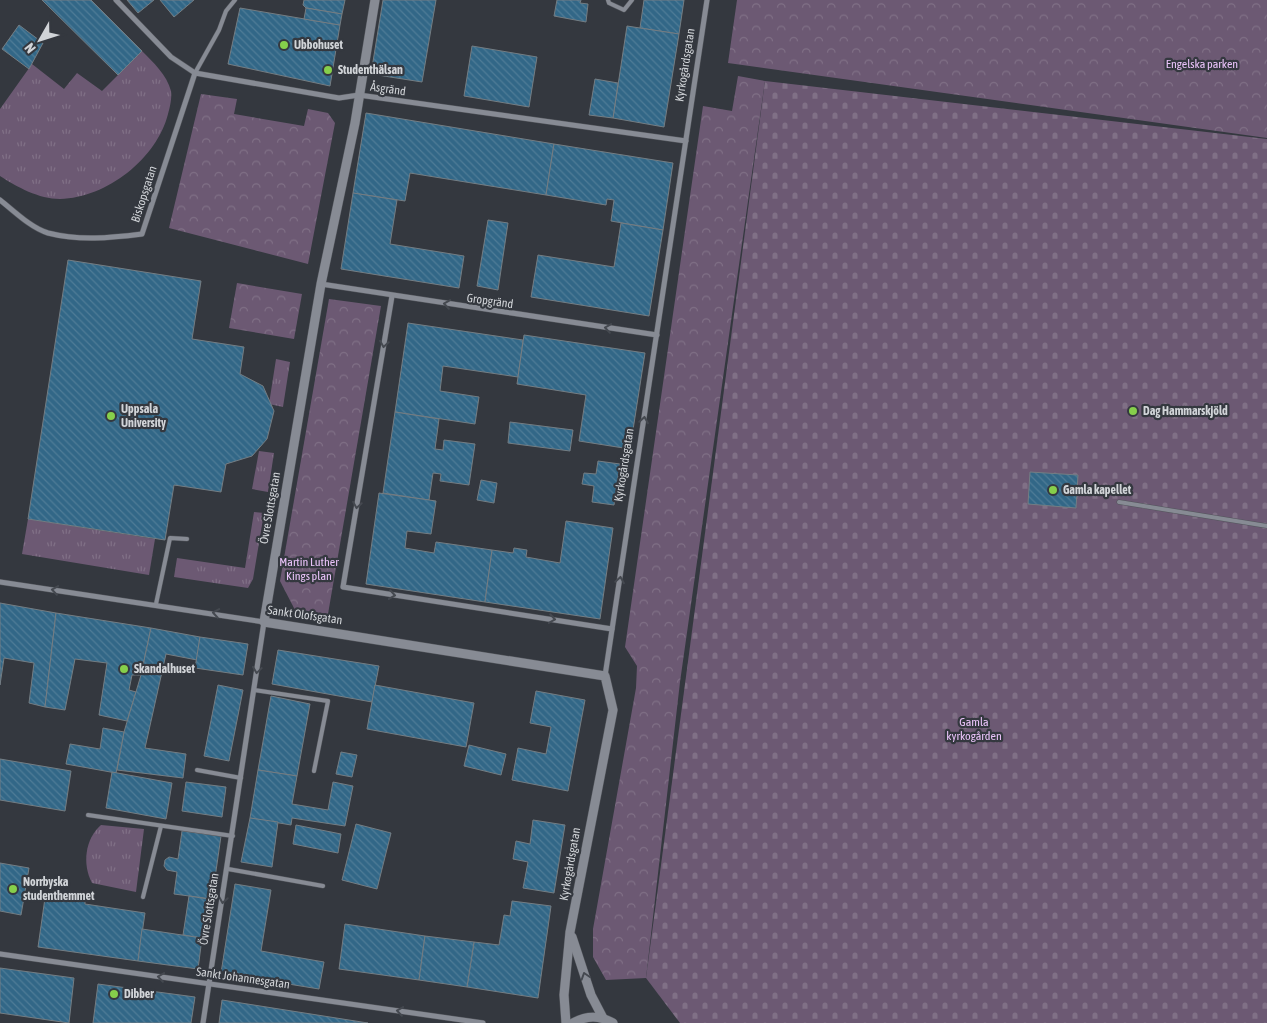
<svg xmlns="http://www.w3.org/2000/svg" width="1267" height="1023" viewBox="0 0 1267 1023" font-family="'Asap Condensed',sans-serif">
<style>
.grass{fill:url(#grass-tufts)}
.cemetery{fill:url(#cemetery-stones)}
.park{fill:url(#park-crowns)}
.building{fill:url(#building-back-hatch);stroke:#747d83}
.lines{fill:none;stroke-linecap:round;stroke-linejoin:round}
.service-casing{stroke:#52555b;stroke-width:5}
.minor-casing{stroke:#52555b;stroke-width:6}
.tertiary-casing{stroke:#52555b;stroke-width:10}
.service{stroke:#878b94;stroke-width:4}
.minor{stroke:#878b94;stroke-width:5}
.tertiary{stroke:#878b94;stroke-width:9}
.oneway{stroke:#454950}
.poi-dot{fill:#86cf4b;stroke:#34383f;stroke-width:2}
.labels{text-anchor:middle;dominant-baseline:central;stroke-width:4.5;stroke-linejoin:round;paint-order:stroke}
.poi-label{font-size:12px;font-weight:bold;fill:#d1d4d8;stroke:#34383f;text-anchor:start}
.park-label{font-size:12px;fill:#eac3fa;stroke:#34383f}
.street-label{font-size:12px;fill:#d1d4d8;stroke:#34383f}
</style>
<defs>
<pattern id="grass-tufts" width="24" height="20" patternUnits="userSpaceOnUse" patternTransform="scale(1.25)"><rect width="24" height="20" fill="#6c5973"/><path d="M3 7l-1-3M5 7V3M7 7l1-3M15 17l-1-3M17 17v-4M19 17l1-3" fill="none" stroke="#807086"/></pattern>
<pattern id="cemetery-stones" width="16" height="16" patternUnits="userSpaceOnUse" patternTransform="scale(1.25)"><rect width="16" height="16" fill="#6c5973"/><path d="M2 7V4a2 2 0 0 1 4 0v3zM10 15v-3a2 2 0 0 1 4 0v3z" fill="#807086"/></pattern>
<pattern id="park-crowns" width="20" height="18" patternUnits="userSpaceOnUse" patternTransform="scale(1.25)"><rect width="20" height="18" fill="#6c5973"/><path d="M2 6a3 3 0 1 1 6 0M12 15a3 3 0 1 1 6 0" fill="none" stroke="#807086"/></pattern>
<pattern id="building-back-hatch" width="6" height="6" patternUnits="userSpaceOnUse" patternTransform="scale(1.25)"><rect width="6" height="6" fill="#326787"/><path d="M-1 5l2 2M0 0l6 6M5-1l2 2" fill="none" stroke="#4f7c97"/></pattern>
</defs>
<rect width="100%" height="100%" fill="#34383f"/>
<g class="grass">
<path d="M142,51c11,11 25,24 29,40 1,7 -1,16 -3,23 -11,44 -61,84 -108,85 -21,0 -43,-12 -60,-23v-67l32,-45 32,25 13,-16 25,18z"/>
<path d="M276,359l14,3 -7,45 -14,-3z"/>
<path d="M259,451l15,2 -6,39 -16,-3z"/>
<path d="M254,512l10,1 -11,66 -5,9 -74,-11 3,-19 68,10z"/>
<path d="M28,519l127,20 -6,36 -127,-21z"/>
<path d="M101,825l43,4 -8,63 -44,-9c-10,-19 -7,-44 9,-58z"/>
</g>
<path class="cemetery" d="M765,81l502,58v884h-587l-34,-45z"/>
<g class="park">
<path d="M737,0h530v138l-539,-75z"/>
<path d="M738,76l27,5 -85,601 -34,296 -40,2 -13,-23v-28l43,-241 1,-22 -12,-19 78,-541 29,5z"/>
<path d="M201,94l36,5 -3,15 70,12 4,-17 20,4 7,10 -27,141 -139,-36z"/>
<path d="M237,283l65,11 -8,45 -65,-11z"/>
<path d="M329,299l52,7 -53,308 -33,-4 -15,-29z"/>
</g>
<g class="building">
<path d="M42,0h49l51,51 -24,24z"/>
<path d="M127,0h27l-16,13z"/>
<path d="M160,0h34l-20,17z"/>
<path d="M304,0h41l-3,14 -36,-6 -3,-3z"/>
<path d="M383,0h53l-14,82 -51,-8z"/>
<path d="M557,0h24l-1,3 8,1 -2,18 -32,-6z"/>
<path d="M644,0h40l-5,34 -39,-6z"/>
<path d="M240,8l100,17 -10,61 -102,-22z"/>
<path d="M306,8l36,6 -2,11 -36,-6z"/>
<path d="M19,25l24,18 -14,26 -27,-20z"/>
<path d="M627,26l52,8 -15,93 -51,-9z"/>
<path d="M472,46l65,11 -8,50 -65,-11z"/>
<path d="M595,79l23,4 -5,35 -24,-3z"/>
<path d="M366,113l188,31 -8,51 -136,-22 -5,28 -52,-8z"/>
<path d="M554,144l119,19 -10,67 -52,-9 3,-21 -7,-1 -1,6 -60,-10z"/>
<path d="M353,193l44,7 -7,44 74,12 -5,32 -118,-19z"/>
<path d="M488,220l20,3 -10,67 -21,-4z"/>
<path d="M621,223l42,7 -14,86 -118,-19 7,-42 76,12z"/>
<path d="M68,260l133,21 -9,58 52,8 -4,27 23,12 11,25 -7,28 -15,17 -26,8 -5,28 -47,-7 -9,55 -137,-21z"/>
<path d="M408,323l115,17 -5,37 -75,-11 -3,25 39,6 -4,27 -80,-12z"/>
<path d="M524,335l121,18 -15,96 -51,-8 7,-46 -69,-11z"/>
<path d="M395,412l44,7 -4,30 8,1 1,-10 31,4 -6,41 -29,-4 1,-7 -8,-1 -4,27 -46,-7z"/>
<path d="M510,422l63,8 -3,21 -62,-8z"/>
<path d="M598,461l22,3 -6,41 -22,-3 2,-16 -12,-2 2,-11 12,1z"/>
<path d="M1030,472l48,3 -2,33 -48,-4z"/>
<path d="M481,480l16,3 -3,20 -17,-3z"/>
<path d="M379,493l57,8 -5,33 -24,-3 -2,17 29,5 2,-11 56,8 -7,52 -119,-18z"/>
<path d="M566,521l47,7 -13,91 -115,-17 7,-52 21,3 1,-5 13,2 -1,7 34,6z"/>
<path d="M0,603l56,10 -11,94 -16,-4 5,-40 -30,-5 -4,27z"/>
<path d="M56,613l95,15 -10,47h-9l-3,15 7,2 -9,29 -28,-6 8,-52 -32,-4 -10,51 -20,-3z"/>
<path d="M151,628l49,9 -3,23 -31,-6 -21,94 41,6 -3,24 -66,-8 7,-38 17,-57z"/>
<path d="M200,637l48,7 -5,31 -48,-7z"/>
<path d="M278,650l101,16 -7,36 -100,-18z"/>
<path d="M218,685l25,5 -14,71 -25,-5z"/>
<path d="M375,685l99,18 -8,44 -99,-18z"/>
<path d="M536,691l49,9 -17,91 -56,-11 6,-32 28,6 5,-27 -21,-4z"/>
<path d="M271,696l39,8 -13,72 -39,-6z"/>
<path d="M103,728l21,4 -8,41 -50,-9 4,-20 30,5z"/>
<path d="M469,745l37,9 -5,21 -37,-9z"/>
<path d="M341,752l16,3 -5,22 -16,-3z"/>
<path d="M0,759l71,12 -6,40 -65,-11z"/>
<path d="M258,770l39,6 -5,28 36,6 5,-28 20,4 -8,40 -53,-8 -1,7 -41,-7z"/>
<path d="M112,772l60,11 -6,36 -60,-11z"/>
<path d="M186,782l40,5 -4,30 -40,-6z"/>
<path d="M250,818l28,4 -6,45 -31,-5z"/>
<path d="M533,820l32,5 -11,68 -31,-5 5,-26 -15,-3 3,-18 14,3z"/>
<path d="M356,824l35,9 -14,56 -35,-9z"/>
<path d="M296,825l45,9 -3,19 -45,-9z"/>
<path d="M182,831l39,5 -9,63 -38,-5 3,-22 -10,-2 -3,-4 1,-6 4,-3 9,2z"/>
<path d="M0,863l29,5 -8,47 -21,-4z"/>
<path d="M235,884l36,6 -10,61 63,11 -5,27 -98,-16z"/>
<path d="M71,895l14,2v7l60,9 -7,48 -100,-14 7,-49 25,4z"/>
<path d="M189,896l19,3 -6,39 -19,-3z"/>
<path d="M512,901l39,5 -13,92 -71,-11 7,-45 25,3 5,-30 6,1z"/>
<path d="M345,924l80,12 -6,44 -80,-11z"/>
<path d="M142,929l60,9 -4,31 -60,-8z"/>
<path d="M425,936l49,6 -7,45 -48,-7z"/>
<path d="M0,968l74,10 -5,45 -69,-10z"/>
<path d="M98,984l97,13 -4,26h-98z"/>
<path d="M222,1000l146,23h-149z"/>
</g>
<g class="lines">
<g class="service-casing">
<g id="service">
<path d="M608,0l1,3 15,7 8,-10"/>
<path d="M195,73l24,-43 7,-19 9,-11"/>
<path d="M1119,502l148,24"/>
<path d="M156,604l14,-66 17,1"/>
<path d="M254,690l74,11 -14,70"/>
<path d="M197,770l44,8"/>
<path d="M88,815l145,21"/>
<path d="M228,869l95,17"/>
<path d="M143,897l18,-71"/>
</g>
</g>
<g class="minor-casing">
<g id="minor">
<path d="M116,0l55,57 24,16 144,25 20,-3 327,46"/>
<path d="M0,200c14,11 31,28 48,33 31,8 62,5 94,1l53,-161"/>
<path d="M321,284l336,51"/>
<path d="M392,296l-49,291 269,42"/>
<path d="M0,582l264,40 -61,401"/>
<path d="M605,676l102,-676"/>
<path d="M0,954l483,69"/>
</g>
</g>
<g class="tertiary-casing">
<g id="tertiary">
<path d="M375,0l-20,123 -34,161 -57,338 341,54 8,34 -43,222 -6,63 2,28"/>
<path d="M572,937l19,58 12,23"/>
<path d="M573,1023c14,-8 26,-8 40,0"/>
</g>
</g>
<use href="#service" class="service"/>
<use href="#minor" class="minor"/>
<use href="#tertiary" class="tertiary"/>
</g>
<defs><path id="oneway-chevron" d="M-2-3.5L2.5 0L-2 3.5" fill="none" stroke-width="1.6" stroke-linecap="round" stroke-linejoin="round" transform="scale(1.25)"/></defs>
<g class="oneway">
<use href="#oneway-chevron" transform="translate(447 304) rotate(-172)"/>
<use href="#oneway-chevron" transform="translate(608 328) rotate(-172)"/>
<use href="#oneway-chevron" transform="translate(384 344) rotate(99)"/>
<use href="#oneway-chevron" transform="translate(644 420) rotate(-81)"/>
<use href="#oneway-chevron" transform="translate(357 505) rotate(99)"/>
<use href="#oneway-chevron" transform="translate(620 580) rotate(-81)"/>
<use href="#oneway-chevron" transform="translate(55 590) rotate(-172)"/>
<use href="#oneway-chevron" transform="translate(392 595) rotate(9)"/>
<use href="#oneway-chevron" transform="translate(216 613) rotate(-170)"/>
<use href="#oneway-chevron" transform="translate(552 619) rotate(9)"/>
<use href="#oneway-chevron" transform="translate(257 670) rotate(98)"/>
<use href="#oneway-chevron" transform="translate(223 900) rotate(99)"/>
<use href="#oneway-chevron" transform="translate(585 976) rotate(-108)"/>
<use href="#oneway-chevron" transform="translate(161 977) rotate(-172)"/>
<use href="#oneway-chevron" transform="translate(400 1011) rotate(-172)"/>
</g>
<g class="poi-dot">
<circle cx="284" cy="45" r="5"/>
<circle cx="328" cy="70" r="5"/>
<circle cx="1133" cy="411" r="5"/>
<circle cx="111" cy="416" r="5"/>
<circle cx="1053" cy="490" r="5"/>
<circle cx="124" cy="669" r="5"/>
<circle cx="13" cy="889" r="5"/>
<circle cx="114" cy="994" r="5"/>
</g>
<g class="labels">
<g class="poi-label">
<text x="294" y="45">Ubbohuset</text>
<text x="338" y="70">Studenthälsan</text>
<text x="121" y="409">Uppsala<tspan x="121" dy="14">University</tspan></text>
<text x="1143" y="411">Dag Hammarskjöld</text>
<text x="1063" y="490">Gamla kapellet</text>
<text x="134" y="669">Skandalhuset</text>
<text x="23" y="882">Norrbyska<tspan x="23" dy="14">studenthemmet</tspan></text>
<text x="124" y="994">Dibber</text>
</g>
<g class="park-label">
<text x="1202" y="64">Engelska parken</text>
<text x="309" y="562">Martin Luther<tspan x="309" dy="14">Kings plan</tspan></text>
<text x="974" y="722">Gamla<tspan x="974" dy="14">kyrkogården</tspan></text>
</g>
<g class="street-label">
<text transform="translate(685 65) rotate(-81)">Kyrkogårdsgatan</text>
<text transform="translate(388 89) rotate(8)">Åsgränd</text>
<text transform="translate(144 194) rotate(-72)">Biskopsgatan</text>
<text transform="translate(490 301) rotate(8)">Gropgränd</text>
<text transform="translate(624 465) rotate(-81)">Kyrkogårdsgatan</text>
<text transform="translate(270 508) rotate(-80)">Övre Slottsgatan</text>
<text transform="translate(305 615) rotate(8)">Sankt Olofsgatan</text>
<text transform="translate(570 864) rotate(-80)">Kyrkogårdsgatan</text>
<text transform="translate(209 909) rotate(-81)">Övre Slottsgatan</text>
<text transform="translate(243 978) rotate(8)">Sankt Johannesgatan</text>
</g>
</g>
<g transform="translate(40 40) rotate(231)" stroke="#34383f" stroke-width="4" paint-order="stroke">
<path d="M0-4L9 19L0 12L-9 19Z" fill="#d1d4d8"/>
<text y="-8" font-size="14" font-weight="bold" text-anchor="middle" fill="#d1d4d8">N</text>
</g>
</svg>
